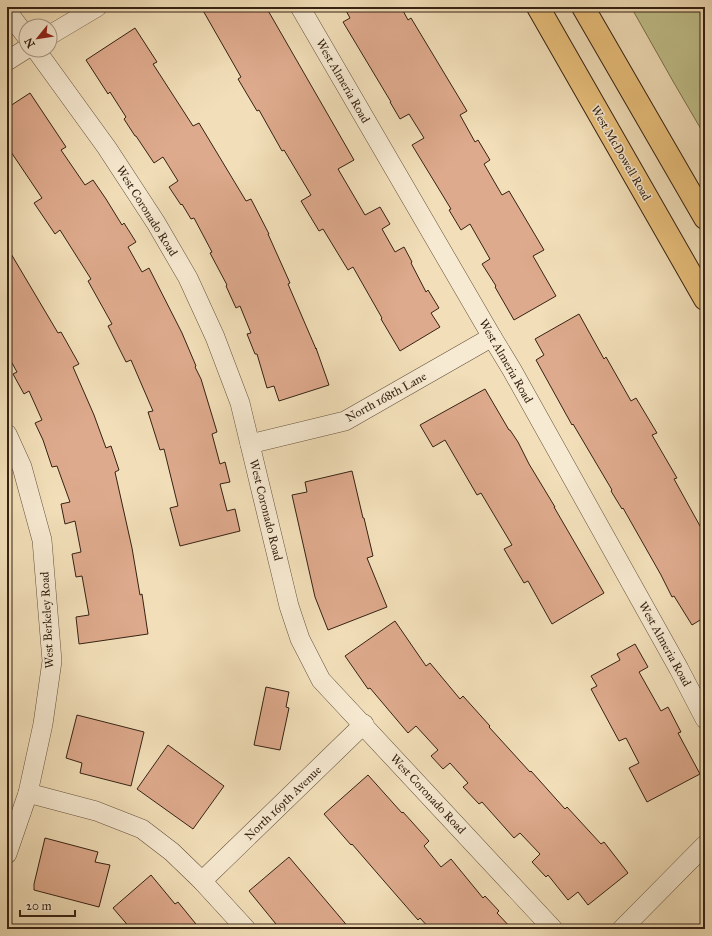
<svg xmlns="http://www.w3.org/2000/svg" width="712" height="936" viewBox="0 0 712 936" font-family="'IM FELL Great Primer',serif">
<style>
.green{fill:#c0c08b;stroke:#7a714f}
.building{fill:#deaa8d;stroke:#352213}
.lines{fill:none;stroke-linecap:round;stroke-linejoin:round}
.minor-casing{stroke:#64513c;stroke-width:20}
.primary-casing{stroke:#352213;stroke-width:24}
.minor{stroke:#f7ead2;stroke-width:19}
.primary{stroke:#e9c07c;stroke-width:22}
.labels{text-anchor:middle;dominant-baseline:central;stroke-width:3;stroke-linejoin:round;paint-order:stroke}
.street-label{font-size:12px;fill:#352213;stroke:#f7ead2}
</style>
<rect width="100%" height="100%" fill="#f2dfb9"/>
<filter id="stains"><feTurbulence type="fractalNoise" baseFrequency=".005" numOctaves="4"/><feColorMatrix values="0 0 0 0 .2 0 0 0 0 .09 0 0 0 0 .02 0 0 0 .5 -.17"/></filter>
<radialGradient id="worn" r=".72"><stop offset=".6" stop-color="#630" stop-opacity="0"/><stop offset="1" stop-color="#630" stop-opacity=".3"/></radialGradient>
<path class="green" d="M631,7h74v129l-31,-53z"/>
<g class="building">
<path d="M201,7h65l88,153 -16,9 27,46 15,-8 10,17 -8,5 13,23 9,-5 8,15 -1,1 15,29 2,-2 11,18 -8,5 9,14 -40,24 -19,-32 1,-1 -29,-51 -5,3 -25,-41 -4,2 -18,-30 10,-6 -27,-45 -2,1 -23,-41 -2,1 -19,-32 3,-2z"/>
<path d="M344,7h57l7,13 3,-2 56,93 -7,4 15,27 3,-2 12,20 -6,4 18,31 7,-4 35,59 -11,6 23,40 -42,24 -19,-33 1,-1 -14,-22 8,-5 -20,-35 -9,6 -12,-20 2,-1 -39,-64 12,-7 -15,-24 -9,5 -10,-17h1l-48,-80 7,-4z"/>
<path d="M135,28l22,34 -4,2 40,62 6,-3 47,78 5,-2 18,35h-1l22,49 -2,1 28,65v-1l13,37 -50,16 -5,-15 -7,2 -10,-34h-2l-8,-20 4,-1 -11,-27 -4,2 -10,-22 1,-1 -17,-32 2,-1 -18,-34 -3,1 -9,-15 -1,1 -12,-18 9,-6 -15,-24 -9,6 -18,-27h-1l-11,-17 2,-2 -16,-25 -2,2 -22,-34z"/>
<path d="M30,93l36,54 -5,3 24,35 8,-5 13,19 16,26 2,-2 12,19 -8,5 14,25 7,-4 33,65 14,33 -1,1 6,12 16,53 -5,2 8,30 5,-2 5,20 -10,2 7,27 8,-2 5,22 -60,15 -10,-38 8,-2 -14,-57 -4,1 -12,-38 5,-1 -22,-51 -5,2 -18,-36 4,-2 -24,-43 3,-2 -31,-49 -5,4 -21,-31 8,-5 -35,-52v-38z"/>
<path d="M7,247l51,86 3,-1 18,32 -6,3 21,48 12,33 5,-2 8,24 -4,2 17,76 8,47 2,-1 6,40 -69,10 -3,-27 13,-2 -7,-39 -6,1 -4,-23 9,-2 -6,-31 -10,3 -4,-20 9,-2 -13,-36 -5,1 -9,-27 -8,-17 7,-3 -13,-29 -5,3 -11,-20 4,-2 -10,-18z"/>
<path d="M579,314l25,45 2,-2 25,44 5,-3 21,35 -5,2 25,43 -3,1 31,56v82l-13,8 -18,-29 -2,1 -11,-22 -38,-67 -1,1 -11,-18 1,-1 -39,-66 -1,1 -36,-65 8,-5 -9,-16z"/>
<path d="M485,389l24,41h1l8,12 11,22 26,43h-1l50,86 -52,31 -24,-43 -4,2 -20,-34 8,-4 -31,-52 -4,2 -32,-55 -12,7 -13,-22z"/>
<path d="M352,471l11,47h1l9,38 -6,2 20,49 -59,23 -13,-33 -23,-102 15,-3 -2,-10z"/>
<path d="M395,621l31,45 4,-3 30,36 3,-3 27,30 -1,1 41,45 1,-1 34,38 2,-2 34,37 3,-2 24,31 -40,32 -10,-13 -10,8 -20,-25 -2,2 -14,-15 8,-8 -20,-21 -6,5 -32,-36 -3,2 -16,-17 5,-4 -18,-20 -7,6 -12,-13 7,-6 -22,-24 -8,7 -38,-45 -2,1 -23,-33z"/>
<path d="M635,644l13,23 -9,5 22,39 7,-4 13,25 -3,1 22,41 -53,28 -18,-34 10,-5 -13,-25 -7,3 -28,-52 6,-3 -6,-10 29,-16 -3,-6z"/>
<path d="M266,687l23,5 -3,15 3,1 -9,42 -26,-5z"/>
<path d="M77,715l67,17 -13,54 -51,-13 2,-10 -16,-5z"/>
<path d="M168,745l56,41 -31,43 -56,-40z"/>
<path d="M368,775l34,38 1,-1 26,29 -5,5 17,21 10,-8 32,39 2,-2 14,15 -2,2 15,16h-82l-10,-11 -2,2 -34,-39 -32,-37 -1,1 -27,-31z"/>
<path d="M45,838l53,14 -3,10 15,3 -11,42 -65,-17v-6z"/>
<path d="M289,857l61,72h-70l-31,-38z"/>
<path d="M151,875l24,29 3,-2 22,27h-69l-18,-21z"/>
</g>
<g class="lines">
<g class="minor-casing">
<g id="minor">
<path d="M300,7l192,330 20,33 167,299 26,50"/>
<path d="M7,11l19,25"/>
<path d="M50,35l47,-28"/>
<path d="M36,50l71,98 49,75 32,55 27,59 25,66 49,203 11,33 21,41 232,249"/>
<path d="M7,61l19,-12"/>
<path d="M7,434l15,33 20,73 10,121 -9,63 -15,69 -21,61"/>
<path d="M250,444l95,-23 147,-84"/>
<path d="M28,793l68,18 46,18 30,23 30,29 44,48"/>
<path d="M202,881l162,-157"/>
<path d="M622,929l83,-84"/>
</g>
</g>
<g class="primary-casing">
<g id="primary">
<path d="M538,7l167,292"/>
<path d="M583,7l122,211"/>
</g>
</g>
<use href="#minor" class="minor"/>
<use href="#primary" class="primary"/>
</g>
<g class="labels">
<g class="street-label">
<text transform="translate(343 81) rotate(60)">West Almeria Road</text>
<text transform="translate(621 153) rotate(60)">West McDowell Road</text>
<text transform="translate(147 211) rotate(58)">West Coronado Road</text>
<text transform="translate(506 361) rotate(60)">West Almeria Road</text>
<text transform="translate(386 397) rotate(-29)">North 168th Lane</text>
<text transform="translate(266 510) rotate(76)">West Coronado Road</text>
<text transform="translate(47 620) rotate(-93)">West Berkeley Road</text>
<text transform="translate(665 644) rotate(61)">West Almeria Road</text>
<text transform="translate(428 794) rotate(47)">West Coronado Road</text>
<text transform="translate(283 803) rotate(-44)">North 169th Avenue</text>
</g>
</g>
<rect width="712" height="936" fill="none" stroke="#f2dfb9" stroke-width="24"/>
<rect x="8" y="8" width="696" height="920" fill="none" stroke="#352213" stroke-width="2"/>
<rect x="12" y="12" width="688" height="912" fill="none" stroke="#352213"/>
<g transform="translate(38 38) rotate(240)"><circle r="19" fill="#f7ead2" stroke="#a99a86"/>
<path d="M0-3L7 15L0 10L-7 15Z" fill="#8f2418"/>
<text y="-6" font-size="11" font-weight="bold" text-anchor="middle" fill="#352213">N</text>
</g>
<path d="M20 910v6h55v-6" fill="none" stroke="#352213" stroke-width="2"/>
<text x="26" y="910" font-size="12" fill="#352213" stroke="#f7ead2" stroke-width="3" paint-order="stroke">20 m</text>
<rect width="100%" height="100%" filter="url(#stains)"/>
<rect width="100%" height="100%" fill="url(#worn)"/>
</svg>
